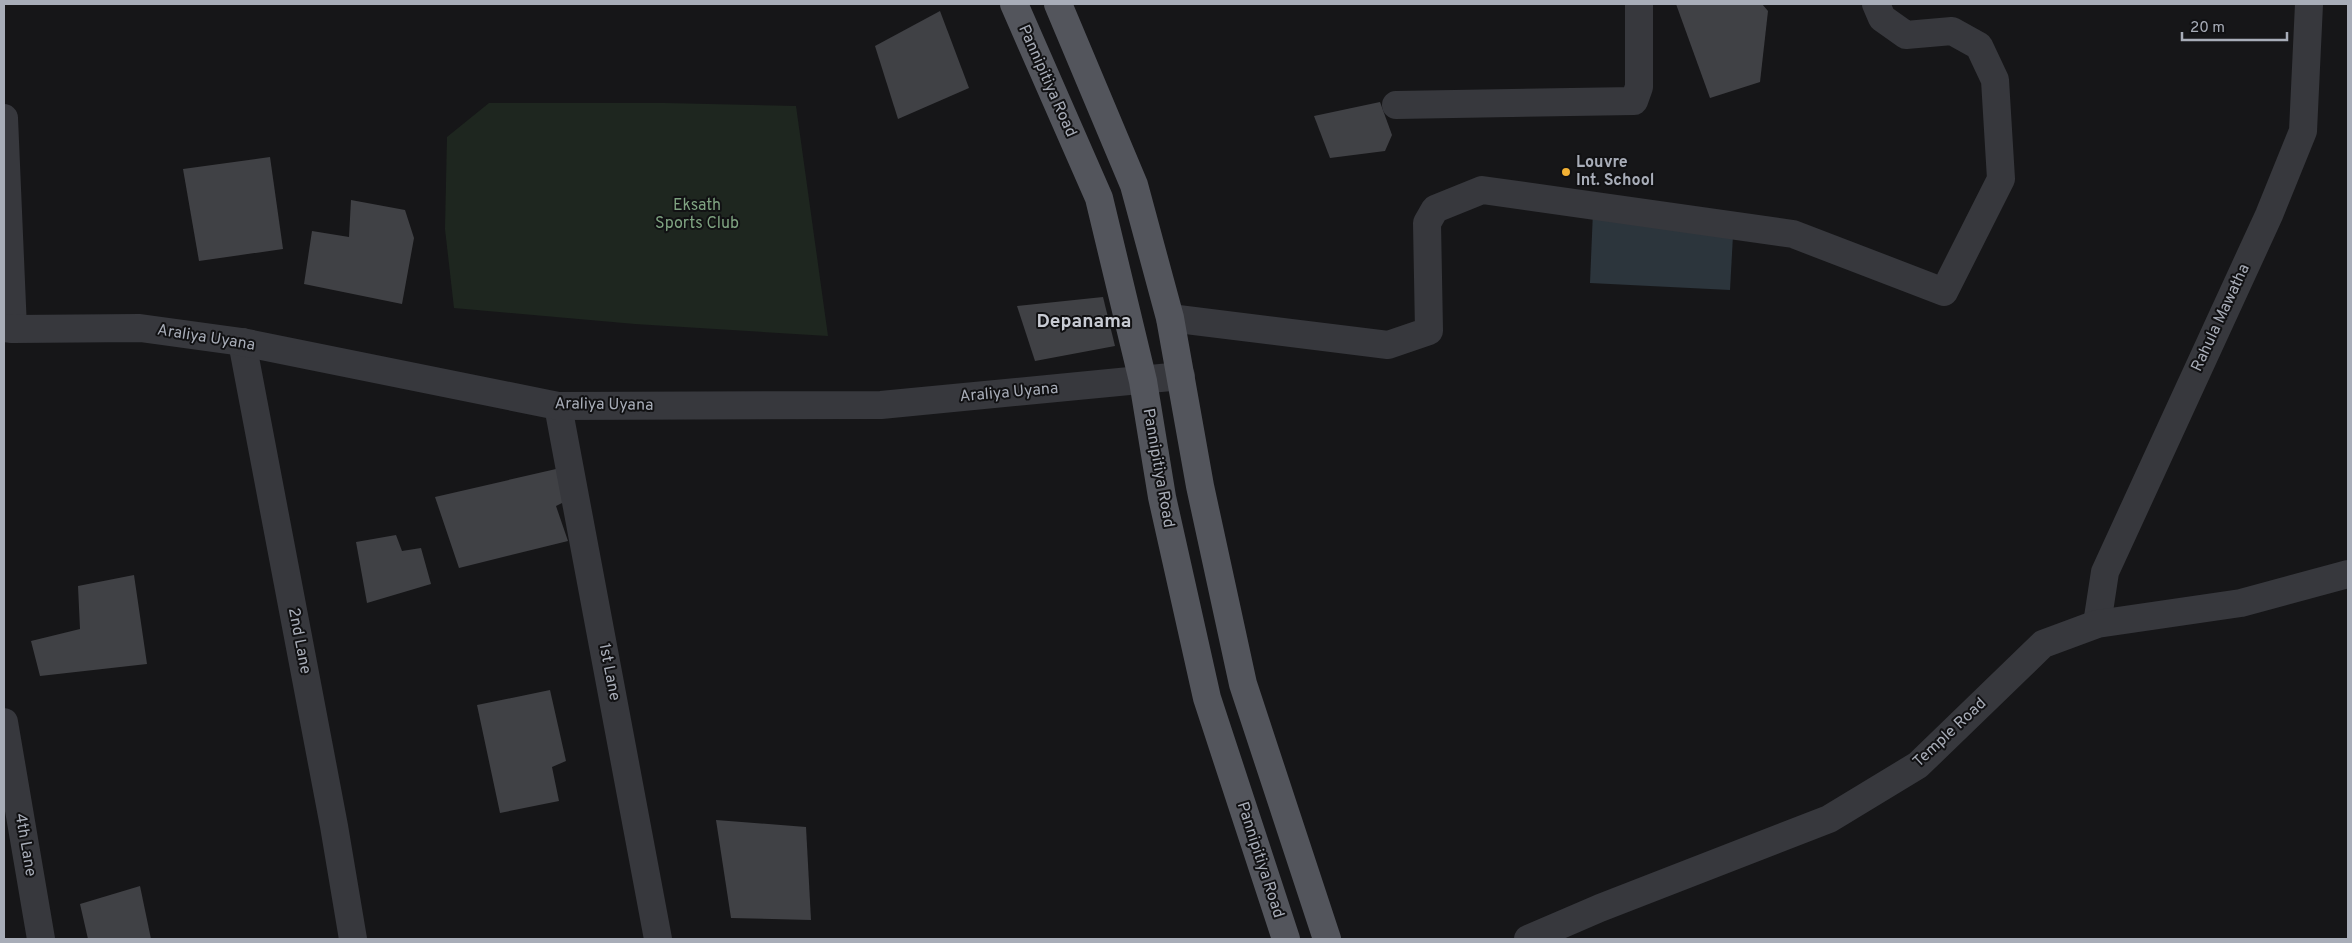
<svg xmlns="http://www.w3.org/2000/svg" width="2352" height="943" viewBox="0 0 2352 943" font-family="Overpass,sans-serif">
<style>
.green{fill:#1e261f}
.water{fill:#2c353c}
.building{fill:#404145}
.lines{fill:none;stroke-linecap:round;stroke-linejoin:round}
.minor{stroke:#37383d;stroke-width:28}
.tertiary{stroke:#37383d;stroke-width:28}
.primary{stroke:#53555c;stroke-width:28}
.poi-dot{fill:#f2b134;stroke:#111113;stroke-width:2}
.labels{text-anchor:middle;dominant-baseline:central;stroke-width:4;stroke-linejoin:round;paint-order:stroke}
.street-label{font-size:16px;fill:#a8adb8;stroke:#111113}
.poi-label{font-size:16px;font-weight:bold;fill:#a8adb8;stroke:#111113;text-anchor:start}
.park-label{font-size:16px;fill:#7fa381;stroke:#111113}
.quarter-label{font-size:19px;font-weight:bold;fill:#c9ccd4;stroke:#111113}
</style>
<rect width="100%" height="100%" fill="#161618"/>
<path class="green" d="M489,103h176l131,3 32,230 -193,-12 -181,-16 -9,-79 2,-92z"/>
<path class="water" d="M1593,211l141,6 -4,73 -140,-7z"/>
<g class="building">
<path d="M1676,4h86l6,7 -8,71 -50,16z"/>
<path d="M940,11l29,77 -71,31 -23,-73z"/>
<path d="M1380,102l12,33 -7,16 -55,7 -16,-42z"/>
<path d="M270,157l13,92 -84,12 -16,-92z"/>
<path d="M351,200l54,10 9,28 -12,66 -98,-20 8,-53 37,6z"/>
<path d="M1103,297l12,49 -80,15 -18,-55z"/>
<path d="M556,469l12,31 -12,6 12,35 -109,27 -24,-71z"/>
<path d="M396,535l6,16 19,-3 10,36 -64,19 -11,-61z"/>
<path d="M134,575l13,89 -107,12 -9,-35 49,-12 -2,-43z"/>
<path d="M550,690l16,71 -14,6 7,34 -59,12 -23,-108z"/>
<path d="M716,820l90,7 5,93 -80,-2z"/>
<path d="M140,886l11,53h-63l-8,-35z"/>
</g>
<g class="lines">
<g class="minor">
<path d="M1396,105l238,-4 5,-14v-83"/>
<path d="M4,118l9,211"/>
<path d="M1170,318l218,27 41,-14 -2,-108 8,-14 47,-19 311,44 151,58 57,-113 -6,-99 -16,-34 -27,-15 -46,4 -24,-17 -6,-14"/>
<path d="M242,342l92,484 19,113"/>
<path d="M558,406l100,533"/>
<path d="M2097,624l8,-52 164,-357 34,-84 6,-127"/>
<path d="M4,722l37,217"/>
<path d="M1528,939l72,-31 229,-89 89,-54 125,-121 54,-20 144,-21 107,-29"/>
</g>
<path class="tertiary" d="M4,328l9,1 127,-1 102,14 316,64 323,-1 300,-29"/>
<g class="primary">
<path d="M1014,4l85,194 44,183 19,116 45,201 79,241"/>
<path d="M1058,4l76,181 36,133 30,168 43,198 84,255"/>
</g>
</g>
<circle class="poi-dot" cx="1566" cy="172" r="5"/>
<g class="labels">
<g class="street-label">
<text transform="translate(1047 81) rotate(66)">Pannipitiya Road</text>
<text transform="translate(2221 318) rotate(-65)">Rahula Mawatha</text>
<text transform="translate(206 338) rotate(9)">Araliya Uyana</text>
<text transform="translate(1009 393) rotate(-5)">Araliya Uyana</text>
<text transform="translate(604 405) rotate(1)">Araliya Uyana</text>
<text transform="translate(1158 468) rotate(80)">Pannipitiya Road</text>
<text transform="translate(299 641) rotate(79)">2nd Lane</text>
<text transform="translate(609 672) rotate(79)">1st Lane</text>
<text transform="translate(1950 733) rotate(-43)">Temple Road</text>
<text transform="translate(25 845) rotate(80)">4th Lane</text>
<text transform="translate(1260 860) rotate(72)">Pannipitiya Road</text>
</g>
<g class="poi-label">
<text x="1576" y="163">Louvre<tspan x="1576" dy="18">Int. School</tspan></text>
</g>
<g class="park-label">
<text x="697" y="206">Eksath<tspan x="697" dy="18">Sports Club</tspan></text>
</g>
<g class="quarter-label">
<text x="1084" y="322">Depanama</text>
</g>
</g>
<rect width="2352" height="943" fill="none" stroke="#a8adb8" stroke-width="10"/>
<path d="M2182 32v8h105v-8" fill="none" stroke="#a8adb8" stroke-width="2.5"/>
<text x="2190" y="32" font-size="15" fill="#a8adb8" stroke="#111113" stroke-width="4" paint-order="stroke">20 m</text>
</svg>
